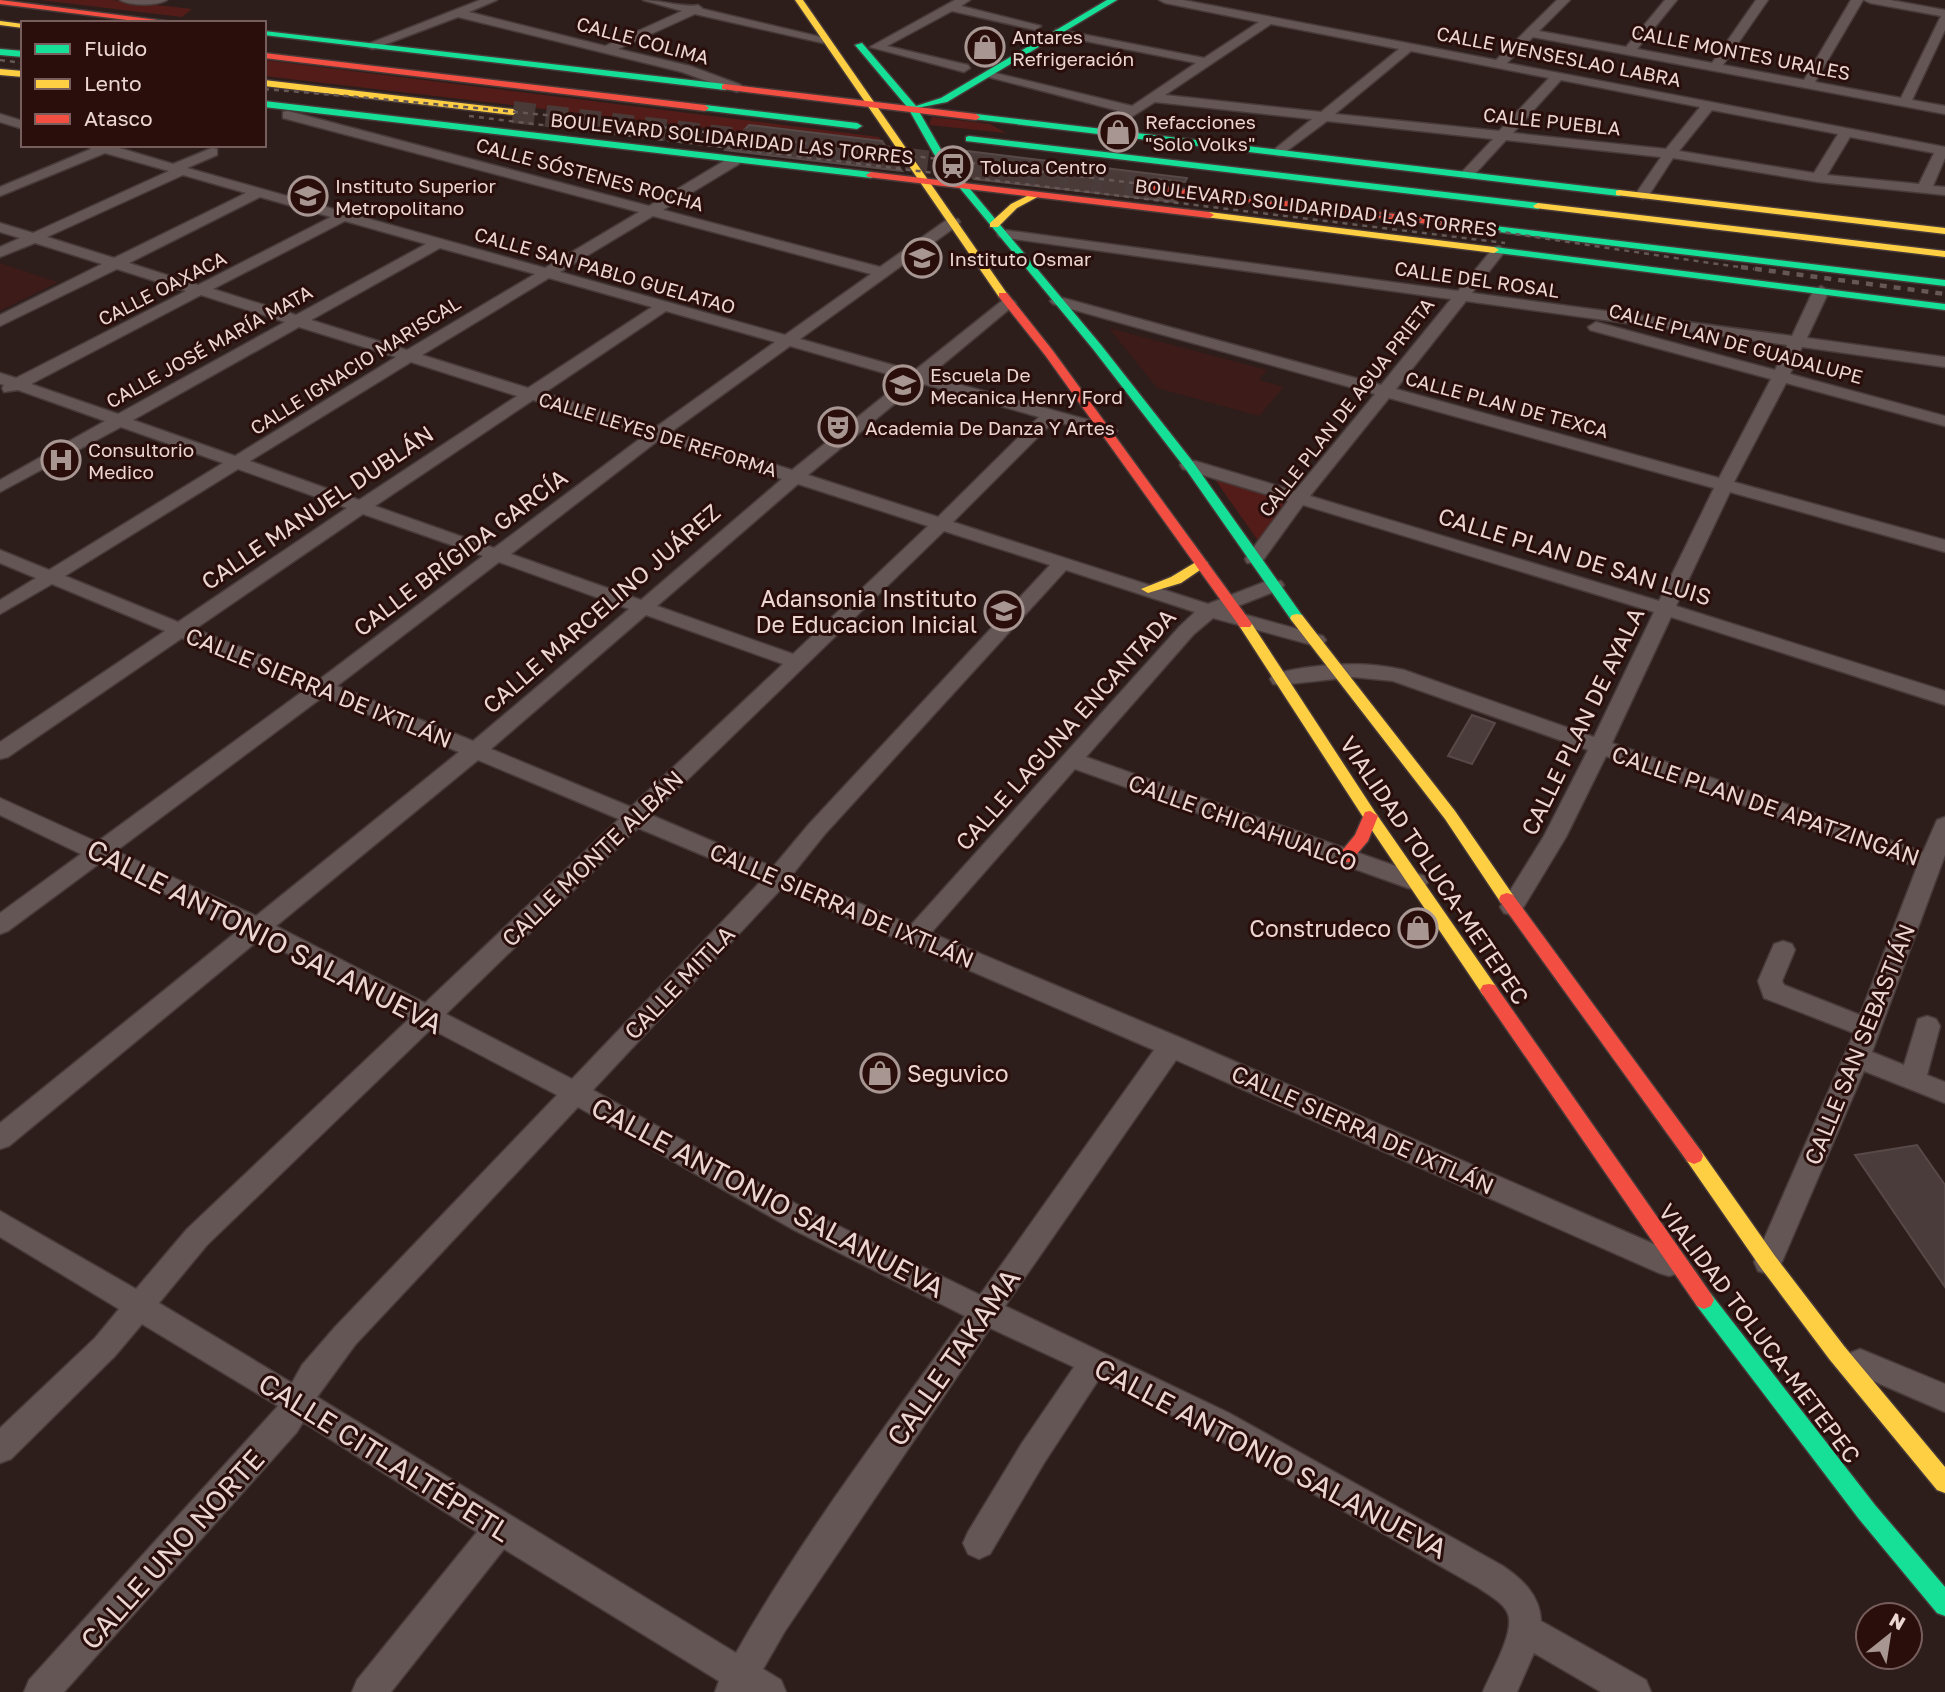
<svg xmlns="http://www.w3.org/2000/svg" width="1945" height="1692" viewBox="0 0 1945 1692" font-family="'Golos Text',sans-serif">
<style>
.built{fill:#3c1b18}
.green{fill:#541c18}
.building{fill:#4a3c3a;stroke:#574947;stroke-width:2}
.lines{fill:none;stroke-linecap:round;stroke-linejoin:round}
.highway-tunnel{stroke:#4a3a37;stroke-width:22;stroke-dasharray:22 11;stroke-linecap:butt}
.street-casing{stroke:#473a39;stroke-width:3}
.fast-casing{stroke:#473a39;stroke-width:3}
.slow-casing{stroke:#473a39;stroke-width:3}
.jam-casing{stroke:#473a39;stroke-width:3}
.street{fill:#635654;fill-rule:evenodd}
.fast{fill:#16e098;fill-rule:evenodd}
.slow{fill:#ffcf43;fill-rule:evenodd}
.jam{fill:#f24e42;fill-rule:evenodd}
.rail-far1{stroke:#645755;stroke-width:2.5;stroke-dasharray:5 5;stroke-linecap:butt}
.rail{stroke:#645755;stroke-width:4.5;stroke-dasharray:7 7;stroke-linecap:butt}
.labels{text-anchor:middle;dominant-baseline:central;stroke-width:6;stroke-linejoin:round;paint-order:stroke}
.far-poi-label{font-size:19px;fill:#ebd6d3;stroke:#2a0e0c;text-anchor:start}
.far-street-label{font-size:19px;fill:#ebd6d3;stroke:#2a0e0c}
.street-label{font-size:23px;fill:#ebd6d3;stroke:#2a0e0c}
.poi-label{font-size:23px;fill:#ebd6d3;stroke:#2a0e0c;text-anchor:end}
.near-street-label{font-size:28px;fill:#ebd6d3;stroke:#2a0e0c}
</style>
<rect width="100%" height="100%" fill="#2d1e1b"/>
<g class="built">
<path d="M0,263l58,19 -58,29z"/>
<path d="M1109,328l158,42 -8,10 25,7 -25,29 -102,-28z"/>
</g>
<g class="green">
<path d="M40,0h71l81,9 -10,8z"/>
<path d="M264,60l615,77 7,12 -622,-73z"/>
<path d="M932,117l58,7 16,9 -77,-8z"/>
<path d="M1214,478l72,22 -27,42z"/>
</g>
<g class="building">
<path d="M749,125l133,16 20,30 -177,-21z"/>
<path d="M951,149l236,29 -2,4 -35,-4 -8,2 -5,6 6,10 34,4 -2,2 -201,-23z"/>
<path d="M1472,715l23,8 -23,41 -24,-8z"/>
<path d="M1917,1145l28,40v102l-90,-132z"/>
</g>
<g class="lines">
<path class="highway-tunnel" d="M513,112l638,76"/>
<g class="street-casing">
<g id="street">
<path d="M120,0h47c-10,6 -37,6 -47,0z"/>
<path d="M480,0h17l-28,12 136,34 77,-35 -39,-11c15,0 44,8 55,5l5,4 126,30 -6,4 -128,-29 -77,35 72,17 51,19 2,3 -6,4 -55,-20 -224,-55 -85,32 -10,-3z"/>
<path d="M955,0h15l-9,6 80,20 -6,4 -83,-19 -65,35 81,19 2,3 -6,4 -94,-25z"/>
<path d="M1159,0h24l313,60 61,-60h13l-31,31 87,16 39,-47h12l-40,49 75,14 44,-63h12l-45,65 81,15 47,-80h12l-48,82 86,16 40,-82 -71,-13 -6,-3h26l55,10v20l-33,70 33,6v8l-412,-77 -26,26 438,84v11l-12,28 12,1v8l-127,-13 -145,-24 -26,40 -5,1 -7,-4 26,-38 -155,-17 -33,36 -5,1 -7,-4 32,-34 -166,-18 -47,35 -5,-1v-6l37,-30 -157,-17 -41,26 -7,-4 16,-12 -142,-37 6,-4 145,35 64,-43 -136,-27 -6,-4 2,-3 148,29 55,-36 -94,-19zM1271,24l128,25 -78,63 -156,-17zM1411,51l138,27 -50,53 -164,-17zM1561,80l139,27 -34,42 -153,-16zM1712,110l126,24 -24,39 -135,-22zM1850,137l84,16 -15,31 -92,-9z"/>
<path d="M288,111l361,95 80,-48h10v6l-76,46 217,57 68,-48h10l2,3 -2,3 -158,114 114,32 89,-71h10l3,3 -3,3 -84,70 185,51 3,4 -9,5 -54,-15 -101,101 255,82 59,-23h14l3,4 -3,4 -53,21 95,26 3,4 -3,4 -7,2 -103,-28 -19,16 -108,123 338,119 4,6 -4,6 -8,2 -8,-2 -333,-119 -144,164 250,105 498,217 4,9 -4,9 -10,3 -10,-3 -483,-213 -171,246 224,107 274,153c19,13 37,29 38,55l105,59 5,12h-50l-67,-39 -17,39h-34c7,-18 32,-59 25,-78 -4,-11 -19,-19 -29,-26l-272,-155 -108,-54 -55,84 -54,91 -11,5 -11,-5 -5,-11 5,-11 54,-89 52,-76 -84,-39 -205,303 -22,38 18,11 5,12h-71l4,-11 -215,-132 -113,143h-39l5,-12 120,-148 -174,-110 -6,10 -233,260h-40l5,-12 249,-274 -136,-82 -27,32 -104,103 -11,4v-35l95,-90 24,-29 -119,-72v-26l136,78 51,-60 223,-211 -150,-79 -251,207 -9,3v-26l240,-194 -140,-66 -92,68 -8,3v-21l81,-59 -81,-39v-17l97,44 209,-153 -124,-51 -174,119 -8,2v-17l165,-111 -113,-47 -52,30v-14l36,-22 -36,-15v-13l49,20 174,-107 -102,-36 -121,65v-12l105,-59 -87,-31 -14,2 -2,-4 2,-3 -4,-1v-11l16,5 170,-87 -69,-22 -117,57v-11l102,-51 -67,-21 -35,14v-10l20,-9 -20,-6v-9l33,10 136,-62 -64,-18 -105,43v-9l91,-38 -6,-4h31v2l57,17 39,-16 5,1v6l-30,13 358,100 94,-56 -356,-94v-6zM183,175l63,18 -132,65 -67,-21zM260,197l71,20 -133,68 -69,-22zM653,216l218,58 -86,61 -225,-63zM345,221l81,23 -130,71 -83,-26zM440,248l95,26 -128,76 -96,-30zM549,278l103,29 -124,81 -106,-33zM201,295l84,27 -167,92 -87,-30zM666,311l109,31 -119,85 -112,-34zM299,327l97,30 -161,99 -102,-36zM790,346l115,33 -113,91 -121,-38zM411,362l106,34 -158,104 -109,-39zM920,383l119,34 -101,100 -130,-42zM533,400l112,35 -151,113 -119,-42zM660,439l122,40 -141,121 -130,-46zM238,469l109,39 -169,114 -113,-46zM798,484l130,42 -135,128 -136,-48zM363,514l120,42 -163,123 -125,-50zM944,531l106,34 -241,259 -36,43 -122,-52zM499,562l130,47 -156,132 -136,-55zM1066,570l129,42 -15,14 -269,299 -119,-50 33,-41zM646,615l137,49 -152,143 -140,-58zM324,696l135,56 -203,164 -140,-65zM478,760l141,59 -194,184 -149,-77zM638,828l124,52 -190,199 -126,-65zM781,889l373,161 -174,245 -166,-81 -221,-124zM431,1029l126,66 -222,232 -33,38 -10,18 -133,-80 48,-58zM578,1107l216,123 171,86c-79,110 -162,219 -229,337l-419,-256 38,-52z"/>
<path d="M0,114l23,7v8l-23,-7z"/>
<path d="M1004,230l454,61 36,-44 5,-1 7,4 -34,43 320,43 21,-45 8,-5 8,5 -22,47 138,19v10l-143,-20 -12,27 155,42v10l-159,-43 -52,99 211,58v12l-215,-60 -54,114 269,85v14l-274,-88 -59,126 311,109 14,-32 8,-3v38l-73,197 32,13 14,-46 9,-3 9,3 4,7 -13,49 18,7v21l-81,-32 -86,200 -10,3 -10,-3 -4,-9 100,-229 -90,-35 -6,-17 16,-37 9,-3 9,3 3,6 -13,31 2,4 76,30 57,-148 -311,-111 -40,81 -46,76 -8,2 -8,-2 -4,-6 44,-71 44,-86 -195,-69 -40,-4 -73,8 -7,-1 -3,-5 3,-5c41,-10 90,-14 131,-4l190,67 60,-125 -351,-107 -42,58h-14l-2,-4 43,-58 -105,-32 -3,-4 3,-4h12l100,30 80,-97 -322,-90 -3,-3 3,-3h10l318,87 70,-86 -452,-62 -2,-3 2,-3zM1466,301l321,44 -12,25 -179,-48 -8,5 2,3 181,49 -52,99 -323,-89zM1389,398l325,90 -55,113 -349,-105z"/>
<path d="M1860,1349l85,35v28l-95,-41 -5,-9 5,-9z"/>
</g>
</g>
<g class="fast-casing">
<g id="fast">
<path d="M1107,0h10l-170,102 -30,6 26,45 22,30 136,162 92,117 111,156 -2,3h-10l-107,-153 -92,-119 -134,-162 -25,-33 -26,-46 -53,-63 7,-2 54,63 25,-8z"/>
<path d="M264,31l461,53 4,3 -4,3 -461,-55z"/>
<path d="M0,49l23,2v6l-23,-2z"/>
<path d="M264,101l607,71 5,3 -5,3 -607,-71z"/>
<path d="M705,105l152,18 5,3 -5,3 -155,-19v-4z"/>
<path d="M976,114l643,76 5,3 -5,3 -646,-77v-4z"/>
<path d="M969,136l569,67 5,3 -5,3 -572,-68v-4z"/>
<path d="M1453,221l492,59v6l-496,-60v-4z"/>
<path d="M1494,247l451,57v6l-455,-58 -1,-2z"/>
<path d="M1704,1291l7,3 164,211 70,82v29l-8,-3 -78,-94 -162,-213 -3,-6 3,-6z"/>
</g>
</g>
<g class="slow-casing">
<g id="slow">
<path d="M795,0h8l205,295 -1,2h-8z"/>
<path d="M0,21l23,3v4l-23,-3z"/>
<path d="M0,69l23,2v6l-23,-2z"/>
<path d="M264,80l249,29 4,3 -4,3 -249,-29z"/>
<path d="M1619,190l326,38v6l-329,-39v-4z"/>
<path d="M1035,192l8,2 -26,14 -19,19h-8v-4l21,-19z"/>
<path d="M1538,203l407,48v6l-410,-49 -2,-2z"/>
<path d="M1209,212l285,35 5,3 -5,3 -289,-36 -1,-2z"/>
<path d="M1201,559l7,4 -2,3 -25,17 -33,10 -7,-4 30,-12z"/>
<path d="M1297,614l5,1 153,196 58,84 2,4 -2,4h-12l-56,-84 -153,-198 -2,-3 2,-3z"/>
<path d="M1245,620l7,4 123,188 120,173 3,5 -3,5h-12l-118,-175 -127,-196z"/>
<path d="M1694,1148l7,3 74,105 69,90 101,121v26l-8,-3 -107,-130 -69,-92 -74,-107 -2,-5 2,-5z"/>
</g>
</g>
<g class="jam-casing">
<g id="jam">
<path d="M0,0l181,23h-30l-151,-19z"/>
<path d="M264,53l441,52 4,3 -4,3 -441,-53z"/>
<path d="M725,84l251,30 4,3 -4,3 -254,-31v-4z"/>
<path d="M871,172l338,40 5,3 -5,3 -341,-41 -2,-2z"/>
<path d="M1151,185l302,36 5,3 -5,3 -305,-37 -2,-2z"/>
<path d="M999,293h8l46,58 197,270 2,3 -2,3h-10l-195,-272 -46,-58z"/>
<path d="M1370,811l8,5 -10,25 -18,21h-12l-2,-4 19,-23 10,-23z"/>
<path d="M1507,893l6,2 188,256 2,5 -2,5 -7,3 -7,-3 -186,-258 -2,-4 2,-4z"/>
<path d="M1489,984l6,1 216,309 3,6 -3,6 -7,3 -7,-3 -214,-311 -3,-5 3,-5z"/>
</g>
</g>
<use href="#street" class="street"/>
<use href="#fast" class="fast"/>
<use href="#slow" class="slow"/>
<use href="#jam" class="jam"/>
<g class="rail-far1">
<path d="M0,60l23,3"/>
<path d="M264,89c363,30 726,75 1087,122 135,17 269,40 403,58"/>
<path d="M469,116l1036,127"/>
</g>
<path class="rail" d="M1741,267l204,27"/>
</g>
<defs>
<g id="shop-ring" transform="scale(2.0125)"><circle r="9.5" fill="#2a0e0c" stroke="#a89693" stroke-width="1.5"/><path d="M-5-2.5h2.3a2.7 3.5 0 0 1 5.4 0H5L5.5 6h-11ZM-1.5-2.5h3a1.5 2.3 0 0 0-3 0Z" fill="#a89693"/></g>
<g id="station-ring" transform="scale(2.0125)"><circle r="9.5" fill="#2a0e0c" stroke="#a89693" stroke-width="1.5"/><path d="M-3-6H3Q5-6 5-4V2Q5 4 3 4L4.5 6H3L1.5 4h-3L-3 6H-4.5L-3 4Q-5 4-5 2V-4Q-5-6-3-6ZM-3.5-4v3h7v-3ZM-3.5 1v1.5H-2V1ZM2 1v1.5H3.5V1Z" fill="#a89693"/></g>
<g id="school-ring" transform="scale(2.0125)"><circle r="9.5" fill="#2a0e0c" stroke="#a89693" stroke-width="1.5"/><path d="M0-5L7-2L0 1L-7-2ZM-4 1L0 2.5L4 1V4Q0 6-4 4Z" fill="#a89693"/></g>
<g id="university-ring" transform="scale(2.0125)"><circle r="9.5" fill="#2a0e0c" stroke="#a89693" stroke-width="1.5"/><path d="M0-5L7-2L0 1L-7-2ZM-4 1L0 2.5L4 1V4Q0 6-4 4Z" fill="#a89693"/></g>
<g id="theatre-ring" transform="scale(2.0125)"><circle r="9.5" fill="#2a0e0c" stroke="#a89693" stroke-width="1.5"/><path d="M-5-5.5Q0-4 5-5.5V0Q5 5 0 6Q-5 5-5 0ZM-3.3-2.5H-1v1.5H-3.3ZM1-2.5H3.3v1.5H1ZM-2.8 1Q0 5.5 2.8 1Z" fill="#a89693"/></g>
<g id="hospital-ring" transform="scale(2.0125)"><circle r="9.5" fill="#2a0e0c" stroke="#a89693" stroke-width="1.5"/><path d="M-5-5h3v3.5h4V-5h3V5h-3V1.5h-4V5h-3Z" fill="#a89693"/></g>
</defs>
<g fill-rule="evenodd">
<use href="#shop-ring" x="985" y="47"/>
<use href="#shop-ring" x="1118" y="132"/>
<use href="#station-ring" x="953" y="166"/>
<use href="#school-ring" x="308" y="196"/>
<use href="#school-ring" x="922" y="258"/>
<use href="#university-ring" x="903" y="385"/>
<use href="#theatre-ring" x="838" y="427"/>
<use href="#hospital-ring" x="61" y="460"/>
<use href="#school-ring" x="1004" y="611"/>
<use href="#shop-ring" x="1418" y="928"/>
<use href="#shop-ring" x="880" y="1073"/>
</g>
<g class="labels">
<g class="far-poi-label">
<text x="1012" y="36">Antares<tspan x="1012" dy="22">Refrigeración</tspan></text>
<text x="1145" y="121">Refacciones<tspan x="1145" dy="22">"Solo Volks"</tspan></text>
<text x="980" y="166">Toluca Centro</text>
<text x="335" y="185">Instituto Superior<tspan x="335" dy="22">Metropolitano</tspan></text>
<text x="949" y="258">Instituto Osmar</text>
<text x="930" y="374">Escuela De<tspan x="930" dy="22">Mecanica Henry Ford</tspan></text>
<text x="865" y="427">Academia De Danza Y Artes</text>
<text x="88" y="449">Consultorio<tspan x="88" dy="22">Medico</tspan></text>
</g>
<g class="far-street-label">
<text transform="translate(643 40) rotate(15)">CALLE COLIMA</text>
<text transform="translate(1741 52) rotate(11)">CALLE MONTES URALES</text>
<text transform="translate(1559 56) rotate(11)">CALLE WENSESLAO LABRA</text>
<text transform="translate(1552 121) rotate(6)">CALLE PUEBLA</text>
<text transform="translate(732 138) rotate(6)">BOULEVARD SOLIDARIDAD LAS TORRES</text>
<text transform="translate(590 174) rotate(15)">CALLE SÓSTENES ROCHA</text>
<text transform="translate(1316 207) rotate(7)">BOULEVARD SOLIDARIDAD LAS TORRES</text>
<text transform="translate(605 270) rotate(16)">CALLE SAN PABLO GUELATAO</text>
<text transform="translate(1477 279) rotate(8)">CALLE DEL ROSAL</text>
<text transform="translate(162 288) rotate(-27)">CALLE OAXACA</text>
<text transform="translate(1736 343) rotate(15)">CALLE PLAN DE GUADALUPE</text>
<text transform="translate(209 346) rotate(-29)">CALLE JOSÉ MARÍA MATA</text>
<text transform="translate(355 365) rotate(-32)">CALLE IGNACIO MARISCAL</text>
<text transform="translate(1507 404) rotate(15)">CALLE PLAN DE TEXCA</text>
<text transform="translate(1346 407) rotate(-52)">CALLE PLAN DE AGUA PRIETA</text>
<text transform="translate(658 434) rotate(17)">CALLE LEYES DE REFORMA</text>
</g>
<g class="street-label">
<text transform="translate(317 507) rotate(-34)">CALLE MANUEL DUBLÁN</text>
<text transform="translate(460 552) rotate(-37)">CALLE BRÍGIDA GARCÍA</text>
<text transform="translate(1575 556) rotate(17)">CALLE PLAN DE SAN LUIS</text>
<text transform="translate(601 608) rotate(-41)">CALLE MARCELINO JUÁREZ</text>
<text transform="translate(319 687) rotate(22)">CALLE SIERRA DE IXTLÁN</text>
<text transform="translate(1582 721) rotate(-64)">CALLE PLAN DE AYALA</text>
<text transform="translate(1065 729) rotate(-48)">CALLE LAGUNA ENCANTADA</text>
<text transform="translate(1766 805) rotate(19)">CALLE PLAN DE APATZINGÁN</text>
<text transform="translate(1243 822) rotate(20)">CALLE CHICAHUALCO</text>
<text transform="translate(592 858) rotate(-44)">CALLE MONTE ALBÁN</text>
<text transform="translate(1435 870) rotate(56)">VIALIDAD TOLUCA-METEPEC</text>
<text transform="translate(842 905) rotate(23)">CALLE SIERRA DE IXTLÁN</text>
<text transform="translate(679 982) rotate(-46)">CALLE MITLA</text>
<text transform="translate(1859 1044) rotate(-68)">CALLE SAN SEBASTIÁN</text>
<text transform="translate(1363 1129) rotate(24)">CALLE SIERRA DE IXTLÁN</text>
<text transform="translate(1760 1333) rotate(53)">VIALIDAD TOLUCA-METEPEC</text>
</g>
<g class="poi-label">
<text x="977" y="598">Adansonia Instituto<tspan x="977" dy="26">De Educacion Inicial</tspan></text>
<text x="1391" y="928">Construdeco</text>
<text x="907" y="1073" text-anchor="start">Seguvico</text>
</g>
<g class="near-street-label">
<text transform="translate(265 936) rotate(27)">CALLE ANTONIO SALANUEVA</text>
<text transform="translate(768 1197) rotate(28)">CALLE ANTONIO SALANUEVA</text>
<text transform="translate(953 1357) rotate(-55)">CALLE TAKAMA</text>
<text transform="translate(385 1457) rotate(32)">CALLE CITLALTÉPETL</text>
<text transform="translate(1271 1458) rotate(28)">CALLE ANTONIO SALANUEVA</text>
<text transform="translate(172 1549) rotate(-48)">CALLE UNO NORTE</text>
</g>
</g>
<rect x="21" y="21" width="245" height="126" fill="#2a0e0c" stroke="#775e5c" stroke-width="2"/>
<rect x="35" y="44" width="35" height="10" fill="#16e098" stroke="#775e5c" stroke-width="2"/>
<text x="84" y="56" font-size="21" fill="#ebd6d3">Fluido</text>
<rect x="35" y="79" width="35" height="10" fill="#ffcf43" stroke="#775e5c" stroke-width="2"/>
<text x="84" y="91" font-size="21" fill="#ebd6d3">Lento</text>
<rect x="35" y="114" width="35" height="10" fill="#f24e42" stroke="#775e5c" stroke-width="2"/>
<text x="84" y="126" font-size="21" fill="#ebd6d3">Atasco</text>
<g transform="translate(1889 1636) rotate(30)"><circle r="33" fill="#2a0e0c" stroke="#775e5c" stroke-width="2"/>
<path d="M0-5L12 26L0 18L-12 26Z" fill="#a89693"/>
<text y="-10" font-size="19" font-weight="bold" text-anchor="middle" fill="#ebd6d3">N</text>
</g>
</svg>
